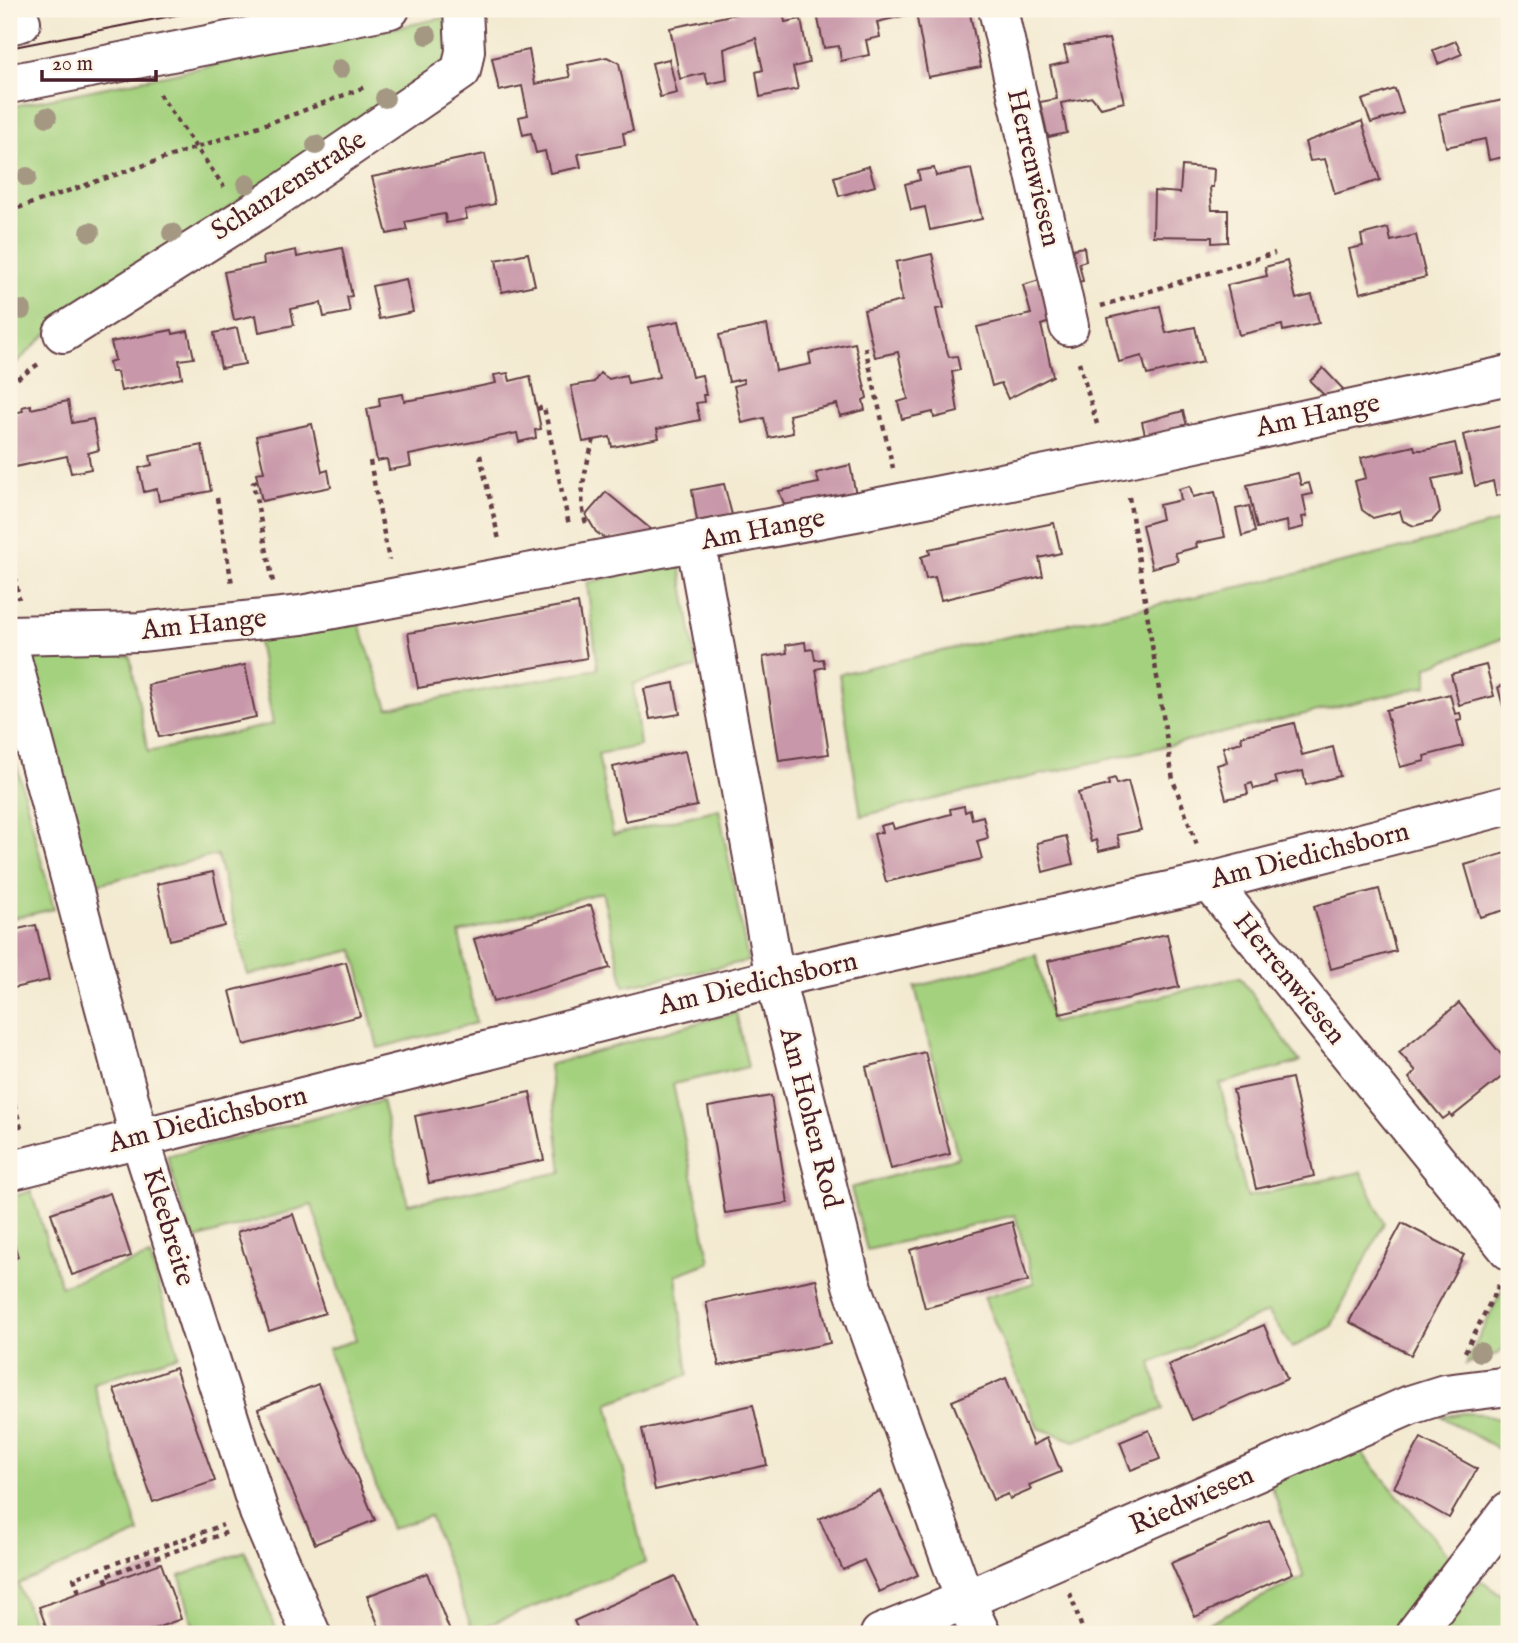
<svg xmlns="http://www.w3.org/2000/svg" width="1518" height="1643" viewBox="0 0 1518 1643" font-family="'IM FELL English',serif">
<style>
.green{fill:#a4d17e;stroke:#777854;stroke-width:2}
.building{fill:#c897a9}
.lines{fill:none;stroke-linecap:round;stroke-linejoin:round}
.minor-casing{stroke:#633d44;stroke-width:42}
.path{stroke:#633d44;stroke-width:4.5;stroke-dasharray:5 5;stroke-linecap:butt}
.minor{stroke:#fff;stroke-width:38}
.tram{stroke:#4a1f2b;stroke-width:2}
.tree{fill:#a59883}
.labels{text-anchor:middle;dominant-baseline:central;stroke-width:5;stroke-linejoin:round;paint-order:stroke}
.street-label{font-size:28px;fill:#4a1f2b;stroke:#fcf5e5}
</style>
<rect width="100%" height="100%" fill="#fcf5e5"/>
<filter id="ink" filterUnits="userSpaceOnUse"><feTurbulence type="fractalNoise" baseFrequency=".0143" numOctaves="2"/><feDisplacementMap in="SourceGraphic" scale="14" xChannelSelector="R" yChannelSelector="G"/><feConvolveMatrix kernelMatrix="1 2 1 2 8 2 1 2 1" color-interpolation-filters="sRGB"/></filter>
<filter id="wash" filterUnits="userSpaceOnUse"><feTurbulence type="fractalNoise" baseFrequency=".00686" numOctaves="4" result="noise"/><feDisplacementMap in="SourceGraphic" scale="28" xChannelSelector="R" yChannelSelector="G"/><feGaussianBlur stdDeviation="1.57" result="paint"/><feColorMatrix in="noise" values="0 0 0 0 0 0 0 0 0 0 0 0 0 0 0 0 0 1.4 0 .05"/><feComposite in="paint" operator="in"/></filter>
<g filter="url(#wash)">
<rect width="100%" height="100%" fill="#f3ead1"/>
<g class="green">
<path d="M458,15l2,36 -405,275 -46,44v-263z"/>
<path d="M1509,519v117l-82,31v19l-566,130 -22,-142c223,-52 450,-91 670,-155z"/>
<path d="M679,560l18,107 -64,17 7,62 -42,8 15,81 106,-26 29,152 -124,25 -22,-94 -143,41 17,90 -98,25 -24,-98 -106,25 -31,-120 -128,31 -59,-231 100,1 18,96 125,-28 -15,-83 99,-23 31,90 210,-39 -11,-86z"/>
<path d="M9,736l45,173 -45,10z"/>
<path d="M1036,955l16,68 188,-46 60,85 -80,22 27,113 114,-25 23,51 -53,104 -39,21 -24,-36 -117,51 12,46 -88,32 -37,-13 -54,-131 50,-14 -19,-68 -148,35 -16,-62 107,-31 -43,-170z"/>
<path d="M736,1012l12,55 -75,17 37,178 -34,13 12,100 -80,28 37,160 -172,68 -43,-115 -39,13 -63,-180 28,-9 -44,-135 -120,35 -25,-84 215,-55 26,103 154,-32 -13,-107z"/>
<path d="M31,1191l30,95 89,-30 29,99 -86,28 46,150 -121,51 19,50h-28v-436z"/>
<path d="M1506,1282l3,4v57l-11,11 -32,10z"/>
<path d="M1462,1413l19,1 28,8v33l-67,-38z"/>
<path d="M1356,1446l93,110 -60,78h-204l119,-57 -33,-93z"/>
<path d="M245,1551l33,83h-109l24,-9 -13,-49z"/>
<path d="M1481,1581l28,20v33h-71z"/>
</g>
<g id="blocks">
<g class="building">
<path d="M734,9h48l3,13 16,-3 8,44 -16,4 5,22 -38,8 -4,-25 7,-2 -7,-32 -32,11 3,31 -19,4 -3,-11 -25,6 -10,-51 66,-14z"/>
<path d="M816,9h153l12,58 -53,10 -12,-64 -39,9 3,15 -14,3 3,15 -28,6 -2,-15 -15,2z"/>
<path d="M1109,39l15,63 -23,6 -9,-11 -31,6 6,30 -19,4 -8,-35 17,-3 -7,-33 18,-4 -4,-16z"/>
<path d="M1456,41l6,13 -24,10 -5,-14z"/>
<path d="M529,50l6,34 35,-7 -3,-12 40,-8 12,6 14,68 -10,2 2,12 -47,9 3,13 -31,6 -5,-22 -9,2 -5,-20 -8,2 -4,-18 9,-2 -6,-29 -23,5 -7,-33z"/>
<path d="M669,59l8,34 -17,4 -8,-34z"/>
<path d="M1395,89l8,24 -32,10 -9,-23z"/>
<path d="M1503,100l6,16v40l-20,4 -4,-21 -39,8 -7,-33z"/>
<path d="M1362,121l18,59 -45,14 -10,-35 -15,2 -5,-19z"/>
<path d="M485,154l10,50 -30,6 2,9 -21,4 -1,-9 -7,1 -33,7 2,8 -20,4 -15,-57z"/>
<path d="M869,166l6,20 -36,10 -5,-19z"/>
<path d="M1182,166l32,3 -1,18h-3l2,23h16v32l-16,1v-6l-59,-1 1,-45 26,2z"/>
<path d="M934,168l2,8 35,-7 11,50 -52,11 -5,-23 -14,3 -6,-26 15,-4 -2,-9z"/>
<path d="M1388,228l3,13 25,-6 10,42 -66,16 -11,-44 14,-3 -2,-11z"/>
<path d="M1084,247l2,14 -7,2 4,18 -15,3 -7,-33z"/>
<path d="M342,248l10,48 -5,1 3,15 -26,5 -3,-14 -30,6 3,16 -35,7 -3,-17 -22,5 -10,-48 40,-8 -1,-7 33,-7 1,7z"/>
<path d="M528,253l7,32 -33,7 -6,-32z"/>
<path d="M932,254l12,54 -8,1 4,18 9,30 8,-1 3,14 -8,2 6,40 -24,6 -1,-6 -31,7 -4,-17 10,-3 -10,-47 -23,5 -11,-47 38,-9 -6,-39z"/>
<path d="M1287,261l9,38 16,-4 7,28 -36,8 -1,-6 -43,10 -12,-50 40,-9 -2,-9z"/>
<path d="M406,279l7,33 -34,7 -7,-33z"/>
<path d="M1043,279l10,42 -12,4 12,51 -45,23 -7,-16 -9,3 -15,-59 54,-13 -8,-29z"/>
<path d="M1160,306l6,27 29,-6 8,35 -56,13 -5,-19 -23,6 -11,-44z"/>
<path d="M679,321l13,56 10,-2 4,20h-3l1,7 -8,1 4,17 -43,9 2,9 -47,9 -2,-10 -27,5 -12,-56 23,-4 6,-9 9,6 17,-4 2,8 31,-6 -10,-50z"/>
<path d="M767,325l9,46 35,-7 -2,-11 46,-10 12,55 -4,2 2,10 -25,6 -3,-12 -48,11 4,18 -24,5 -5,-20 -22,5 -8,-37 10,-3 -1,-4 -14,3 -10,-47z"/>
<path d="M237,328l8,36 -24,4 -7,-35z"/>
<path d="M172,330l1,4 15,-3 6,27 -15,2 3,18 -61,13 -4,-19h-6l-2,-10 6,-2 -4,-18z"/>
<path d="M1323,368l20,21 -13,12 -20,-20z"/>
<path d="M508,373l2,8 20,-5 11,53 -6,1 1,8 -17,4 -2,-9 -108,22 2,11 -22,4 -2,-11 -10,2 -10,-52 13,-3 -1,-8 24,-4 1,7 25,-4 67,-14 -2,-8z"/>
<path d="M68,401l4,22 21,-4 6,31 -11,3 3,16 -20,4 -4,-17 -52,11 -6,-32v-21l14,-3 -1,-4 9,-2v4z"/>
<path d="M1183,411l6,22 -42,10 -5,-21z"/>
<path d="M312,424l10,48 6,-2 3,17 -69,14 -6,-28 8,-1 -8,-36z"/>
<path d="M1509,424v69l-13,3 -3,-15 -18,5 -12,-51z"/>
<path d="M1455,443l7,30 -30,6 8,33 -8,9 -18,5 -11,-5 -3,-10 -27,7 -11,-8 -7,-29 11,-3 -5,-20 53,-12 1,4h10z"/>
<path d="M202,445l9,46 -52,10 -2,-12 -13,3 -5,-24 13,-3 -2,-9z"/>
<path d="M850,465l7,35 -69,14 -9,-23 40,-8 -3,-10z"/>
<path d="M1298,473l3,12 8,-2 3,11 -9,2 4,20 -5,1 2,10 -16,4 -1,-10 -30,7 -10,-43z"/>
<path d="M724,484l8,31 -35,6 -5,-31z"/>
<path d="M1190,486l3,11 22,-5 10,45 -29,6 1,4 -22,6 3,8 -26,7 -10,-43 20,-6 -3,-14 22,-5 -2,-11z"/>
<path d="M606,492l53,44 -53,3 -10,-7 -10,-17z"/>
<path d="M1249,506l6,26 -13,4 -6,-27z"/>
<path d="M1054,523l7,30 -22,5 4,18 -102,24 -6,-23 -9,2 -5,-22 9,-3 -1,-5z"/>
<path d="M578,603l9,55 -169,30 -10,-55z"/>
<path d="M805,642l1,8 7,-1 2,11 8,-1 2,8 -9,2 13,85 -50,7 -16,-104 24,-4 -1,-8z"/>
<path d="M245,665l11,52 -97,20 -11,-52z"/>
<path d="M1486,665l8,31 -35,9 -8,-31z"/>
<path d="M674,683l6,31 -30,5 -6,-30z"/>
<path d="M1509,684v40l-1,1 -10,-38z"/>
<path d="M1450,694l5,20 5,-1 2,7 -5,1 6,25 -39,10 1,5 -25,6 -14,-57z"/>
<path d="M1294,723l8,32 31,-8 7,29 -34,9 -3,-14 -28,6 2,6 -23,6 -2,-6 -6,2 2,9 -22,5 -9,-34 10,-3 -4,-15 19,-5 -1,-6z"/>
<path d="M685,751l12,55 -72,15 -12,-54z"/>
<path d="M1115,778l2,6 11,-3 13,49 -24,5 3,11 -21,5 -3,-11 -5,2 -13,-49 31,-8 -1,-5z"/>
<path d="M964,806l1,6 5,-2 2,9 11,-3 5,22 -11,3 5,18 -96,23 -12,-48 8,-2 -2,-6 12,-3 2,6 57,-15 -1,-5z"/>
<path d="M1066,836l7,28 -30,8 -6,-29z"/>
<path d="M1509,852v57l-29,8 -15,-52z"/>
<path d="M213,872l12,54 -55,14 -13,-56z"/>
<path d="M1379,889l17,62 -65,18 -17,-63z"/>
<path d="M591,905l19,63 -117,34 -19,-63z"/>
<path d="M36,925l13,55 -40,9v-58z"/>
<path d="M1167,934l12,53 -119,27 -12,-53z"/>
<path d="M346,962l14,54 -116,29 -14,-54z"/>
<path d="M1459,1003l50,61v7l-57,46 -2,-3 -7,5 -34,-41 7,-7 -17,-19z"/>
<path d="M925,1052l25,102 -59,15 -25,-102z"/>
<path d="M1292,1078l22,98 -58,13 -23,-99z"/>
<path d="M530,1092l14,68 -115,23 -14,-67z"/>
<path d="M771,1096l17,107 -63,10 -17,-106z"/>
<path d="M110,1193l21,63 -59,19 -21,-62z"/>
<path d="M293,1214l32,99 -56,18 -32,-99z"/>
<path d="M1012,1222l16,59 -103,27 -15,-58z"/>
<path d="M1402,1223l62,32 -53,100 -62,-33z"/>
<path d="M9,1225l9,32 -9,3z"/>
<path d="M816,1279l14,64 -111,23 -13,-64z"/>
<path d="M1264,1325l23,54 -95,41 -24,-55z"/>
<path d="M175,1368l40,113 -62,21 -39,-113z"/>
<path d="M1006,1378l27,67 14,-7 14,34 -32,13 2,5 -21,9 -2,-5 -15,6 -41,-99z"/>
<path d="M318,1384l57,136 -60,24 -57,-135z"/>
<path d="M753,1405l14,60 -112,25 -13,-61z"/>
<path d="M1149,1430l11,29 -29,11 -11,-28z"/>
<path d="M1421,1438l56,31 -28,49 -55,-31z"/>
<path d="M880,1491l38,84 -39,17 -15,-32 -21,10 -24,-51z"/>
<path d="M1269,1520l24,53 -98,44 -24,-54z"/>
<path d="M161,1563l20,56 -41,15h-91l-10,-27z"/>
<path d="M427,1573l24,61h-69l-15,-38z"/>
<path d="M675,1576l24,55 -7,3h-112l-6,-13z"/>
</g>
</g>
</g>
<g filter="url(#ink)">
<use href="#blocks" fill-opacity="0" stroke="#633d44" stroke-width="2"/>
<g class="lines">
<g class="minor-casing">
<g id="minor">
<path d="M998,9l71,317"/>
<path d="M9,25l12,-3"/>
<path d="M9,84l381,-75"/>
<path d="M63,333l202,-128 196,-134 4,-20 -2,-42"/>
<path d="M696,544l79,434 77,307 113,315 16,34"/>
<path d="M9,635l131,-3 161,-17 554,-103 267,-53 387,-84"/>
<path d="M9,648l130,488 120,376 52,122"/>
<path d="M1210,882l299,368"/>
<path d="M9,1171l766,-193 435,-96 299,-77"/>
<path d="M880,1634l85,-34 445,-195 35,-11 64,-8"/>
<path d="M1415,1634l94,-123"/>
</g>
</g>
<g class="path">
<path d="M159,94l65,93"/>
<path d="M9,211l283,-96 73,-28"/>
<path d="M1101,306l174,-53"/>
<path d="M865,347l28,121"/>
<path d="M1079,362l18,62"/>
<path d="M9,384l31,-21"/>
<path d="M537,409l7,-2 25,118"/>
<path d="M480,455l19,85"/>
<path d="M370,461l19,99"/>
<path d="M257,481l-4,2 20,99"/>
<path d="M1129,497l44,283 25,68"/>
<path d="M217,498l15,86"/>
<path d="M586,523c-9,-27 0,-57 8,-84"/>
<path d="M9,547l10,52"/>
<path d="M9,1085l12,43"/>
<path d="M1465,1352l34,-67"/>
<path d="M107,1582l-2,-6 123,-44"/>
<path d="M79,1592l-5,-14 149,-53"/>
<path d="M1070,1593l14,41"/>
</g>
<use href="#minor" class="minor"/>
<path class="tram" d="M9,48l198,-39"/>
</g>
<g class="tree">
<circle cx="427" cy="35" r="10"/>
<circle cx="340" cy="69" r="10"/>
<circle cx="385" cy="98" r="10"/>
<circle cx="47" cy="117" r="10"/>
<circle cx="316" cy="145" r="10"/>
<circle cx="27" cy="177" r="10"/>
<circle cx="247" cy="184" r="10"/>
<circle cx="90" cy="232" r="10"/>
<circle cx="172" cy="233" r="10"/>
<circle cx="22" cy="310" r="10"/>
<circle cx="1480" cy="1352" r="10"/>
</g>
</g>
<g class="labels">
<g class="street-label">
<text transform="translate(1033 168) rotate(77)">Herrenwiesen</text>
<text transform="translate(289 186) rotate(-33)">Schanzenstraße</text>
<text transform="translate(1318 416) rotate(-12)">Am Hange</text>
<text transform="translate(763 530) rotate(-11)">Am Hange</text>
<text transform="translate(204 625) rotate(-6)">Am Hange</text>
<text transform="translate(1310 856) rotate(-14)">Am Diedichsborn</text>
<text transform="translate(1289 979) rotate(51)">Herrenwiesen</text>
<text transform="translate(758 984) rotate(-13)">Am Diedichsborn</text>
<text transform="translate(810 1118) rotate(76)">Am Hohen Rod</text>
<text transform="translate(208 1120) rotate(-14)">Am Diedichsborn</text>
<text transform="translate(168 1227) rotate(73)">Kleebreite</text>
<text transform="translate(1192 1501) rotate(-24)">Riedwiesen</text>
</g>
</g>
<rect width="1518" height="1643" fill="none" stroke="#fcf5e5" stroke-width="35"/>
<path d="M42 70v10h114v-10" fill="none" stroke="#4a1f2b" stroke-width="3.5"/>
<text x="52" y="70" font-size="21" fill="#4a1f2b" stroke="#fcf5e5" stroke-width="5" paint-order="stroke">20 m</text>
</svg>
